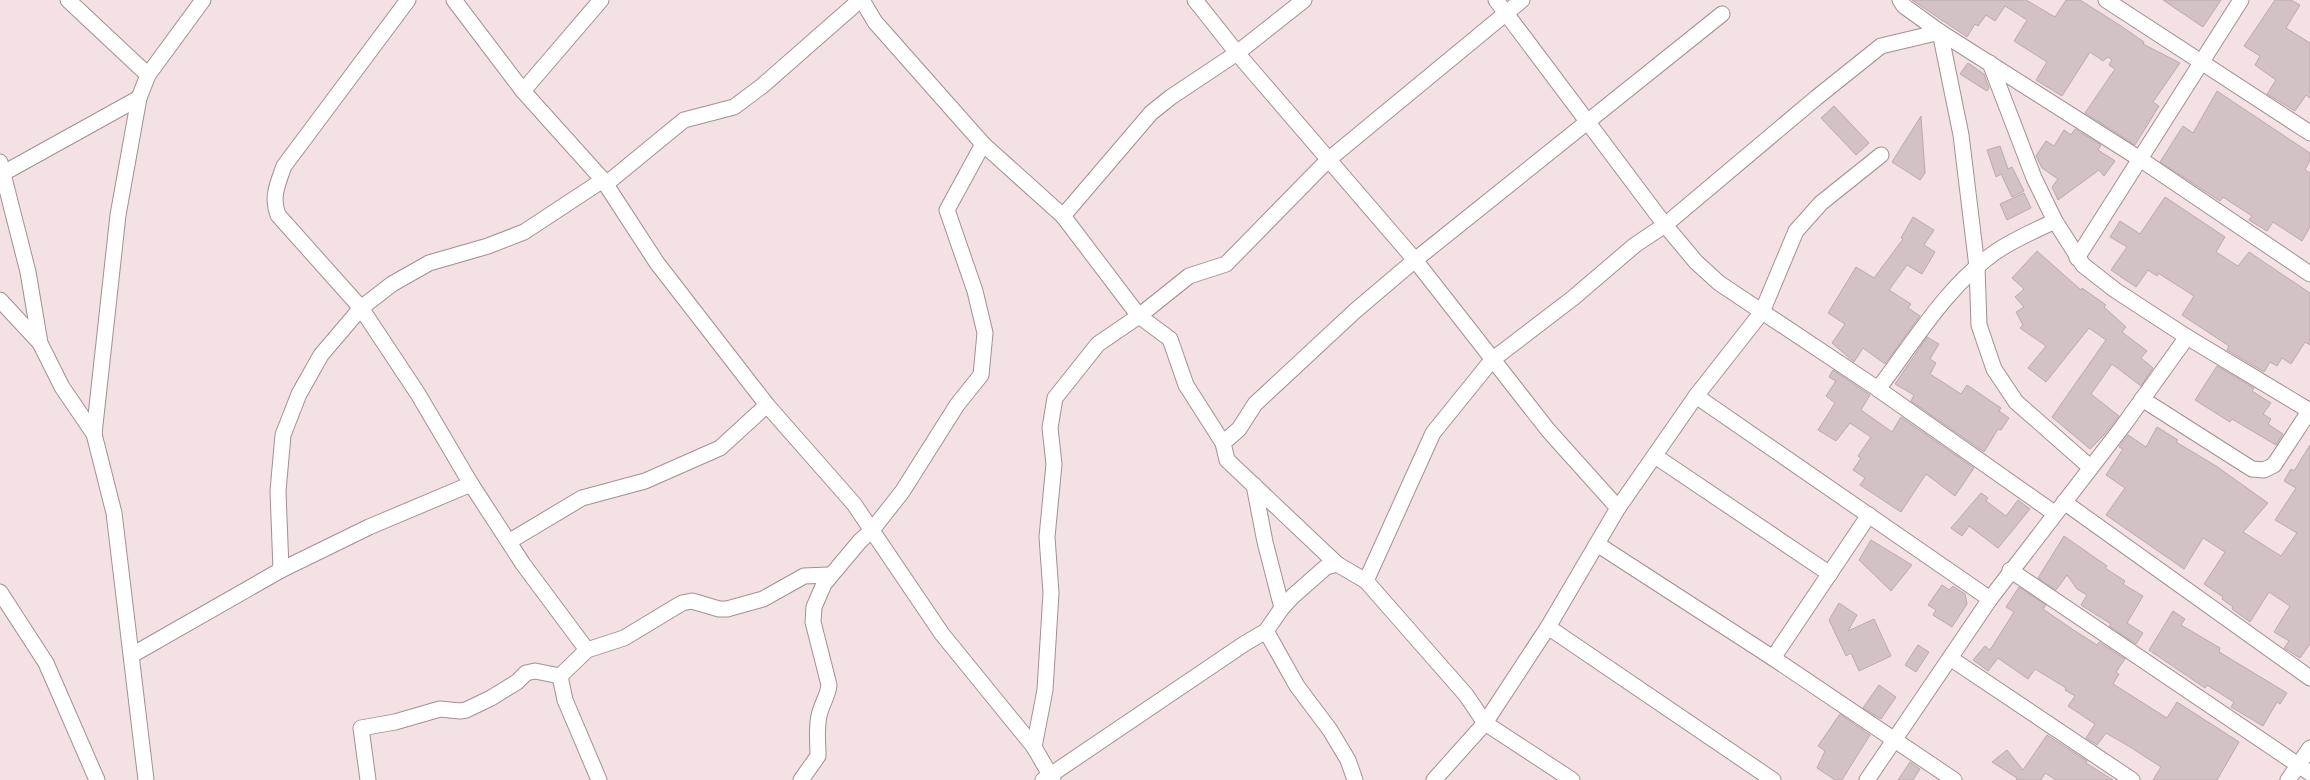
<svg xmlns="http://www.w3.org/2000/svg" width="2310" height="780" viewBox="0 0 2310 780" font-family="'Nunito Sans',sans-serif">
<style>
.building{fill:#d3c2c5;stroke:#bbaaac}
.lines{fill:none;stroke-linecap:round;stroke-linejoin:round}
.street-casing{stroke:#a19193;stroke-width:17}
.street{stroke:#fff;stroke-width:15}
</style>
<rect width="100%" height="100%" fill="#f3e1e4"/>
<g class="building">
<path d="M1912,0h114l29,17 11,-17h14l41,26 23,16 -1,2 37,19 -27,39 6,4 -24,39 -50,-32 30,-44 -6,-4 3,-5 -4,-3 -5,4 -13,-9 -28,44 -26,-16 11,-18 -33,-21 13,-21 -22,-14 -10,15 -9,-6 -8,11 -3,-2 -8,13z"/>
<path d="M2163,0h58l-18,27z"/>
<path d="M2275,0h16l9,5 -14,23 24,15v55l-4,-3 -11,16 -28,-17 9,-14 -21,-15 5,-9 -16,-10z"/>
<path d="M1968,63l16,11 5,14 -2,3 -27,-17z"/>
<path d="M2217,91l93,62v7l-5,10 5,3v54l-8,14 -29,-19 -6,9 -18,-11 3,-4 -29,-19 -3,4 -60,-39 23,-36 10,7z"/>
<path d="M1834,106l35,37 -13,12 -35,-37z"/>
<path d="M1921,116l4,57 -5,7 -28,-18z"/>
<path d="M2075,129l26,16 -3,5 17,11 -11,15 -5,-6 -41,30 -6,-13 6,-8 -16,-11 -6,-12 10,-15 8,5 10,-16 7,5z"/>
<path d="M2000,146l8,23 4,-2 12,24 -12,6 -11,-23 -5,3 -9,-27z"/>
<path d="M2024,193l7,15 -24,12 -7,-16z"/>
<path d="M2165,197l60,40 -9,15 22,14 11,-14 61,41v52l-5,-3 -14,22 -9,-6 -5,8 -7,-4 -6,10 -37,-22 2,-4 -47,-31 12,-19 -36,-23 -1,3 -9,-6 -12,17 -25,-17 16,-23 -17,-10 10,-16 20,13z"/>
<path d="M1913,217l21,13 -10,15 11,7 -13,22 -15,-9 -18,25 22,14 -3,4 12,8 -35,48 -22,-16 -9,14 -22,-19 13,-19 -17,-11 28,-46 18,11 29,-39 -2,-1z"/>
<path d="M2037,251l44,39 1,-2 24,17 -2,2 22,20 -4,5 25,19 -6,7 12,10 -12,18 -29,-22 -21,30 28,22 -15,19 -14,14 -38,-32 54,-77 -17,-12 -43,54 -18,-14 18,-22 -26,-18 3,-3 -7,-13 8,-5 -9,-10 9,-8 -12,-11z"/>
<path d="M1927,337l12,7 -9,15 6,4 -6,11 31,20 6,-9 34,23 -2,3 10,7 -8,12 -3,-1 -14,23 -73,-51 3,-6 -19,-11z"/>
<path d="M2217,366l37,22 -2,3 19,12 -8,11 8,5 -3,5 15,10 -7,11 -44,-26 -2,3 -35,-22z"/>
<path d="M1833,370l37,25 -9,15 31,22 9,-15 73,51 -19,28 -29,-22 -25,38 -41,-27 5,-7 -12,-8 8,-12 -3,-2 13,-19 -21,-14 -14,18 -18,-11 17,-27 -9,-7 10,-15 -7,-4z"/>
<path d="M2157,427l21,13 -2,2 40,24 52,37 -25,29 38,24 16,-23 -22,-13 21,-32 -12,-7 7,-12 3,2 16,-26v199l-10,14 -16,-10 5,-7 -15,-9 16,-26 -21,-14 -19,30 -18,-13 1,-2 -11,-8 1,-2 -19,-13 21,-32 -22,-14 -19,31 -78,-54 19,-27 -19,-13 17,-26 -4,-2 9,-12 18,12z"/>
<path d="M1981,493l7,5 -2,3 20,15 12,-16 12,9 -32,39 -29,-22 -7,10 -11,-8z"/>
<path d="M2064,536l43,30 -2,2 20,13 -2,3 20,12 -16,27 16,10 -7,11 -27,-18 2,-2 -30,-19 6,-10 -10,-6 -10,-14 -11,15 -18,-12z"/>
<path d="M1871,540l41,25 -21,26 -32,-31z"/>
<path d="M1942,585l7,5 4,-4 12,8 2,10 -15,23 -19,-12 3,-5 -8,-5z"/>
<path d="M2019,587l27,18 -3,4 29,20 25,16 2,-3 26,17 -9,13 3,2 -6,10 54,34 10,-16 62,40 -22,38h-64l8,-13 -31,-20 -24,-14 -9,12 -11,-7 9,-14 -27,-18 7,-10 -10,-6 1,-2 -31,-19 -7,10 -30,-21 -10,13 -15,-11 12,-14 5,4 24,-38 -8,-5z"/>
<path d="M1839,603l18,12 -9,16 26,-12 17,37 -32,15 -8,-18 -5,3 -17,-36z"/>
<path d="M2173,611l12,8 -4,6 39,23 -1,4 68,41 -7,11 -3,-2 -14,24 -32,-19 3,-5 -27,-17 -2,3 -56,-38z"/>
<path d="M1918,645l11,7 -13,20 -11,-7z"/>
<path d="M1879,685l17,12 -15,22 -18,-11z"/>
<path d="M1840,714l30,21 -28,45h-7l-18,-12 8,-17 -7,-5z"/>
<path d="M2047,735l40,26 -1,2 27,17h-57l-11,-7 -4,7h-25l1,-2 -25,-16 15,-12 16,20z"/>
<path d="M1910,762l10,7 -7,11h-15z"/>
</g>
<g class="lines">
<g class="street-casing">
<g id="street">
<path d="M68,0l80,75"/>
<path d="M408,0l-124,166c-6,17 -13,31 -6,49l83,93 57,86 53,90 52,80 64,86"/>
<path d="M454,0l69,91 80,89 54,83 110,142 87,99 88,130 92,113 19,33"/>
<path d="M862,0l13,22 108,122 80,72 76,100 31,23 16,46 37,58"/>
<path d="M1195,0l42,53 178,207 133,170 70,78 -70,119 -63,96 -51,57"/>
<path d="M1496,0l169,225 31,37 23,21 159,106 176,124"/>
<path d="M1900,0l4,6 36,26 200,127 170,115"/>
<path d="M2106,0l204,133"/>
<path d="M1940,32l21,103 16,132 2,58 15,44 22,33 74,65"/>
<path d="M1990,63l44,115 21,43 28,44 32,25 72,47 123,74"/>
<path d="M523,91l78,-91"/>
<path d="M0,162l28,110 12,71 22,44 32,47 20,79 32,267"/>
<path d="M0,175l139,-77"/>
<path d="M606,184l78,-64 50,-13 28,-21 98,-86"/>
<path d="M1063,216l88,-103 20,-16 66,-44 67,-53"/>
<path d="M2077,258l164,-258"/>
<path d="M0,300l40,43"/>
<path d="M1878,389c36,-47 69,-104 119,-138 18,-12 39,-21 58,-30"/>
<path d="M1696,396l294,203"/>
<path d="M2142,399l110,70 12,1 10,-5 36,-55"/>
<path d="M94,434l24,-219 21,-117 9,-23 55,-75"/>
<path d="M1655,456l175,118"/>
<path d="M1254,485l11,57 17,66"/>
<path d="M2064,502l246,176"/>
<path d="M1618,508l78,-112 66,-84 34,-81 25,-28 60,-48"/>
<path d="M510,541l72,-43 63,-17 75,-33 47,-43"/>
<path d="M1597,544l176,114 181,122"/>
<path d="M1337,564l-110,-104 -4,-17 16,-14 16,-25 100,-93 60,-51 307,-246"/>
<path d="M281,570l-3,-79 5,-56 16,-41 22,-39 40,-47 31,-24 37,-21 59,-17 36,-14 79,-52"/>
<path d="M2010,570l300,203"/>
<path d="M1366,581l67,-148 59,-73 81,-62 62,-53 30,-20 151,-127 65,-52 59,-14"/>
<path d="M0,592l46,71 51,117"/>
<path d="M1548,627l225,153"/>
<path d="M1266,631l31,55 33,44 18,30 7,20"/>
<path d="M132,655l149,-85 88,-43 102,-43"/>
<path d="M1773,658l96,-143"/>
<path d="M1950,658l182,122"/>
<path d="M560,676l27,-26 37,-12 58,-35 10,-2 27,8h8l36,-10 41,-23 25,-1"/>
<path d="M560,676l5,24 34,80"/>
<path d="M1034,747l11,-57 6,-97 -4,-56 7,-73 -4,-36 5,-30 43,-54 41,-28 50,-40 37,-12 102,-104 194,-160"/>
<path d="M368,780l-7,-52 34,-6 45,-13 20,2 6,-1 25,-12 26,-16 9,-9 9,-2 25,5"/>
<path d="M801,780l17,-24c0,-14 -2,-27 1,-40 2,-11 9,-20 10,-31l-16,-63 1,-15 10,-23 36,-43 12,-11 30,-38 55,-87 24,-30 4,-42 -10,-42 -28,-81 36,-66"/>
<path d="M1043,780l201,-136 22,-13 16,-23 11,-12 33,-29 11,-3 29,17 100,114 19,28 87,57"/>
<path d="M1867,780l123,-181 133,-173 64,-89"/>
<path d="M2288,780l22,-32"/>
</g>
</g>
<use href="#street" class="street"/>
</g>
</svg>
